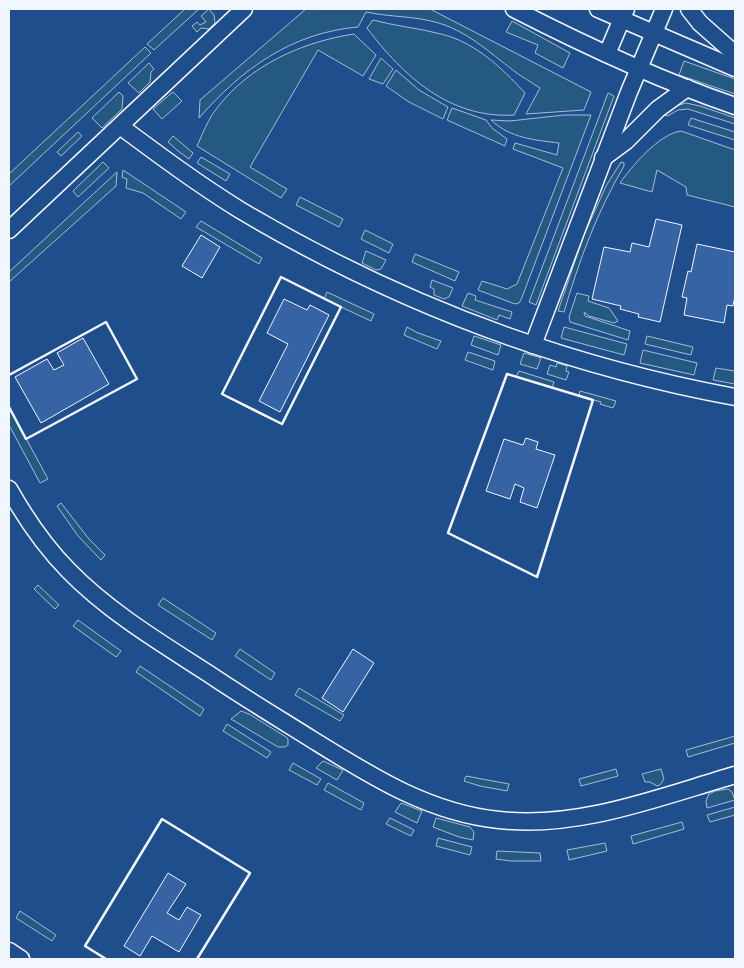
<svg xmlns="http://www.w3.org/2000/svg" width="744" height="968" viewBox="0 0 744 968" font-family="'Alegreya Sans',sans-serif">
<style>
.green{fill:#245a82;stroke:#a8bbd7}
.building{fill:#3563a3;stroke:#f2f6ff}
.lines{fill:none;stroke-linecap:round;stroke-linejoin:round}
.minor-casing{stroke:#f2f6ff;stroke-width:19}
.minor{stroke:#1f4e8c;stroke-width:16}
.wall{stroke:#f2f6ff;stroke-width:2.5}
</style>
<rect width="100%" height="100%" fill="#1f4e8c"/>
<g class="green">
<path d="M185,9h14l-45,41 -7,-6z"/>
<path d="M209,9l5,6 1,8 -6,6 -8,-1 -4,4 -5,-6 5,-4 3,3 6,-3 -5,-6z"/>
<path d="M306,9h124l161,83 -7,18 -58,4 14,-26c-9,-6 -18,-11 -26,-17 -25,-19 -48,-41 -79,-49 -22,-6 -46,-5 -69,-10l-8,15c-67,6 -116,42 -159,91l1,-18z"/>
<path d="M373,20c22,6 45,8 68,14 34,8 61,34 84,59l-11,22c-64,4 -111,-39 -147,-87z"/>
<path d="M512,21l58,32 -7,15 -28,-15 3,-8 -32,-13z"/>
<path d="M354,34l22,21 -13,21 -45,-26 -68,117 37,22 -6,9 -84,-52c6,-13 11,-27 20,-38 33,-43 85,-66 137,-74z"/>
<path d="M145,47l6,6 -142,133v-12z"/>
<path d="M381,58l12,11 -10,15 -14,-5z"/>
<path d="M684,61l51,18v15l-56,-19z"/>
<path d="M149,63l5,6 -3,3 -1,10 -11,11 -11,-10z"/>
<path d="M396,70l23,20 29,17 -5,12 -34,-17 -23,-16z"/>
<path d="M119,92l4,4 -1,13 -20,19 -10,-10z"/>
<path d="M173,92l9,9 -20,18 -9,-10z"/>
<path d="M608,93l6,3 -78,209 -7,-3z"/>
<path d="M686,103l14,3 35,12v6l-47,-15 -10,1 -10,6 -3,-1v-1l7,-7z"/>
<path d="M452,108l34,12 6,8 15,11 -2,7 -58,-26z"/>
<path d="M564,115h27l-70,185 -2,3 -4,1 -37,-14 4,-9 25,8 10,-5 46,-116 -50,-19 2,-6 42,12 2,-12c-25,-3 -49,-5 -68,-23l19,1z"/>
<path d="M691,118l44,14v8l-47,-15z"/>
<path d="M681,131l54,19v57l-48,-12 -1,-8 -29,-17 -5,22 -32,-9c12,-17 39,-49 61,-52z"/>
<path d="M78,132l4,4 -21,20 -4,-4z"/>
<path d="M173,136l20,17 -4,6 -11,-8 -10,-9z"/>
<path d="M201,157l29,17 -4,7 -29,-18z"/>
<path d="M103,162l6,6 -31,29 -5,-6z"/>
<path d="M621,162l3,1v3c-27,46 -45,95 -60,146l-6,-1 26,-76 22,-49z"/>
<path d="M123,170l63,42 -5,7 -38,-26 -17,-5 1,-9 -5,-2z"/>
<path d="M117,172l-1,14 -107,96v-10z"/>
<path d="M300,197l43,22 -4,8 -43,-22z"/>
<path d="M201,221l61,37 -3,6 -63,-37z"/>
<path d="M365,230l28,14 -4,9 -28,-14z"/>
<path d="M366,251l20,9 -5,9 -5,1 -14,-7z"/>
<path d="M415,254l44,18 -4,9 -43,-19z"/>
<path d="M432,280l21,8 -4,9 -5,2 -10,-4v-6l-4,-2z"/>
<path d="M327,292l47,22 -3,7 -47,-22z"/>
<path d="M468,293l8,3 -1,4 37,12 -2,7 -11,-4 -2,5 -35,-14z"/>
<path d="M577,293l12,3 -1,5 21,7 9,13 -4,2 -25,-7 -5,-4 1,4 45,15 -2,9 -58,-18 -1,-5z"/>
<path d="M407,327l11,6 23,8 -4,8 -33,-14z"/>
<path d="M564,327l63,17 -3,11 -63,-17z"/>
<path d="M474,336l27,9 -3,10 -27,-10z"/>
<path d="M647,336l46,11 -2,8 -46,-11z"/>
<path d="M643,350l54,13 -3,12 -54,-12z"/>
<path d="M468,352l27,9 -2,9 -28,-10z"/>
<path d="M524,353l17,5 -4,11 -17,-5z"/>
<path d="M557,363l10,3 -1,5 3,1 -3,8 -19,-6 3,-9 6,2z"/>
<path d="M716,368l19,3v13l-22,-4z"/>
<path d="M519,371l35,11 -2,6 -36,-11z"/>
<path d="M580,391l36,10 -3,7 -13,-4 1,-2 -22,-6z"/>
<path d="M9,407l39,72 -8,4 -31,-58z"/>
<path d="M61,503l28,36 16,16 -4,5 -23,-24 -21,-30z"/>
<path d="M38,585l21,20 -4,4 -21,-20z"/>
<path d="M163,598l53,35 -4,7 -54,-35z"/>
<path d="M78,620l43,31 -5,6 -43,-31z"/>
<path d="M240,649l35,24 -4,7 -36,-24z"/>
<path d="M140,666l64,43 -4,7 -64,-44z"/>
<path d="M299,688l45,27 -4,6 -45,-26z"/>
<path d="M241,711l8,3 37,23 2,2v6l-3,2h-7l-47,-28z"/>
<path d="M227,724l44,28 -4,6 -44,-27z"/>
<path d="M735,736v7l-47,14 -2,-7z"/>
<path d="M323,761l20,9 -6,10 -21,-12z"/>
<path d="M293,763l28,16 -4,6 -28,-15z"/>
<path d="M616,769l2,7 -37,10 -2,-7z"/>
<path d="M661,769l3,10 -4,6 -3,1 -7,-4h-5l-3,-8z"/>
<path d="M466,776l43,8 -2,7 -27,-5 -16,-5z"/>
<path d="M328,783l36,20 -3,7 -37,-20z"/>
<path d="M728,789l4,3 3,8 -28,8 -1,-7 3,-7 6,-3z"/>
<path d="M401,803l21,8 -5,12 -22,-11z"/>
<path d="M735,807v8l-25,7 -3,-7z"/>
<path d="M390,818l24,12 -3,6 -25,-12z"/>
<path d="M436,818l34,9 4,5 -1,8 -14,-3 -26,-10z"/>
<path d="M682,822l2,7 -51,15 -2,-8z"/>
<path d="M438,838l34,9 -2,8 -34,-9z"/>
<path d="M605,843l2,8 -38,9 -2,-10z"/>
<path d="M497,851l43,2 1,8h-30l-15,-2z"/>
<path d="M20,911l36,24 -4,6 -36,-23z"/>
</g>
<g class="building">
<path d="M656,219l26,6 -22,97 -22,-5 1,-3 -19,-5 1,-3 -29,-7 12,-52 26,5 2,-9 17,4z"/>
<path d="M201,235l19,12 -18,31 -20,-12z"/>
<path d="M697,244l38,8v44l-2,10 -6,-1 -3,18 -40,-8 3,-17 -5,-1 6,-26 3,1z"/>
<path d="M284,299l23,11 3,-5 19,10 -49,97 -21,-11 29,-57 -21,-11z"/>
<path d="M83,338l26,46 -68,39 -26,-46 32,-18 7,11 10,-5 -7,-12z"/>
<path d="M526,438l12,4 -2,7 19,6 -18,53 -17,-6 4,-14 -9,-4 -5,15 -24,-8 18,-52 19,6z"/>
<path d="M353,649l21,14 -31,49 -21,-14z"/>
<path d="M168,873l18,11 -19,29 12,7 8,-13 14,8 -22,37 -27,-16 -12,20 -16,-10z"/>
</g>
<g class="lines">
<g class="minor-casing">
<g id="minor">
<path d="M514,9c72,37 145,71 221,97"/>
<path d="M598,9l137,59"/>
<path d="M689,9l11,14 35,31"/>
<path d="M607,54l19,-45"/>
<path d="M120,126c39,29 78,58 120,84 153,91 321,155 495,187"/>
<path d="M603,158l23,-17 32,-32 29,-21"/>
<path d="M9,230l235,-221"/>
<path d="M533,345l96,-253 35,-83"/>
<path d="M9,489c17,30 36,58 60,82 40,41 92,72 140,103 34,23 69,44 104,66 58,36 116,73 186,80 80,9 160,-23 236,-45"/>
<path d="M9,951l12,8"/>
</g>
</g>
<use href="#minor" class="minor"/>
<g class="wall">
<path d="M281,277l60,30 -59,117 -60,-30z"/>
<path d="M507,374l86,26 -56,177 -89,-44z"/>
<path d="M9,375l97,-53 31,57 -111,60 -17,-32"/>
<path d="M106,959l-21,-13 77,-127 88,54 -53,86"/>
</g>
</g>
<rect width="744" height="968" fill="none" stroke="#f2f6ff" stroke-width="20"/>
</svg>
